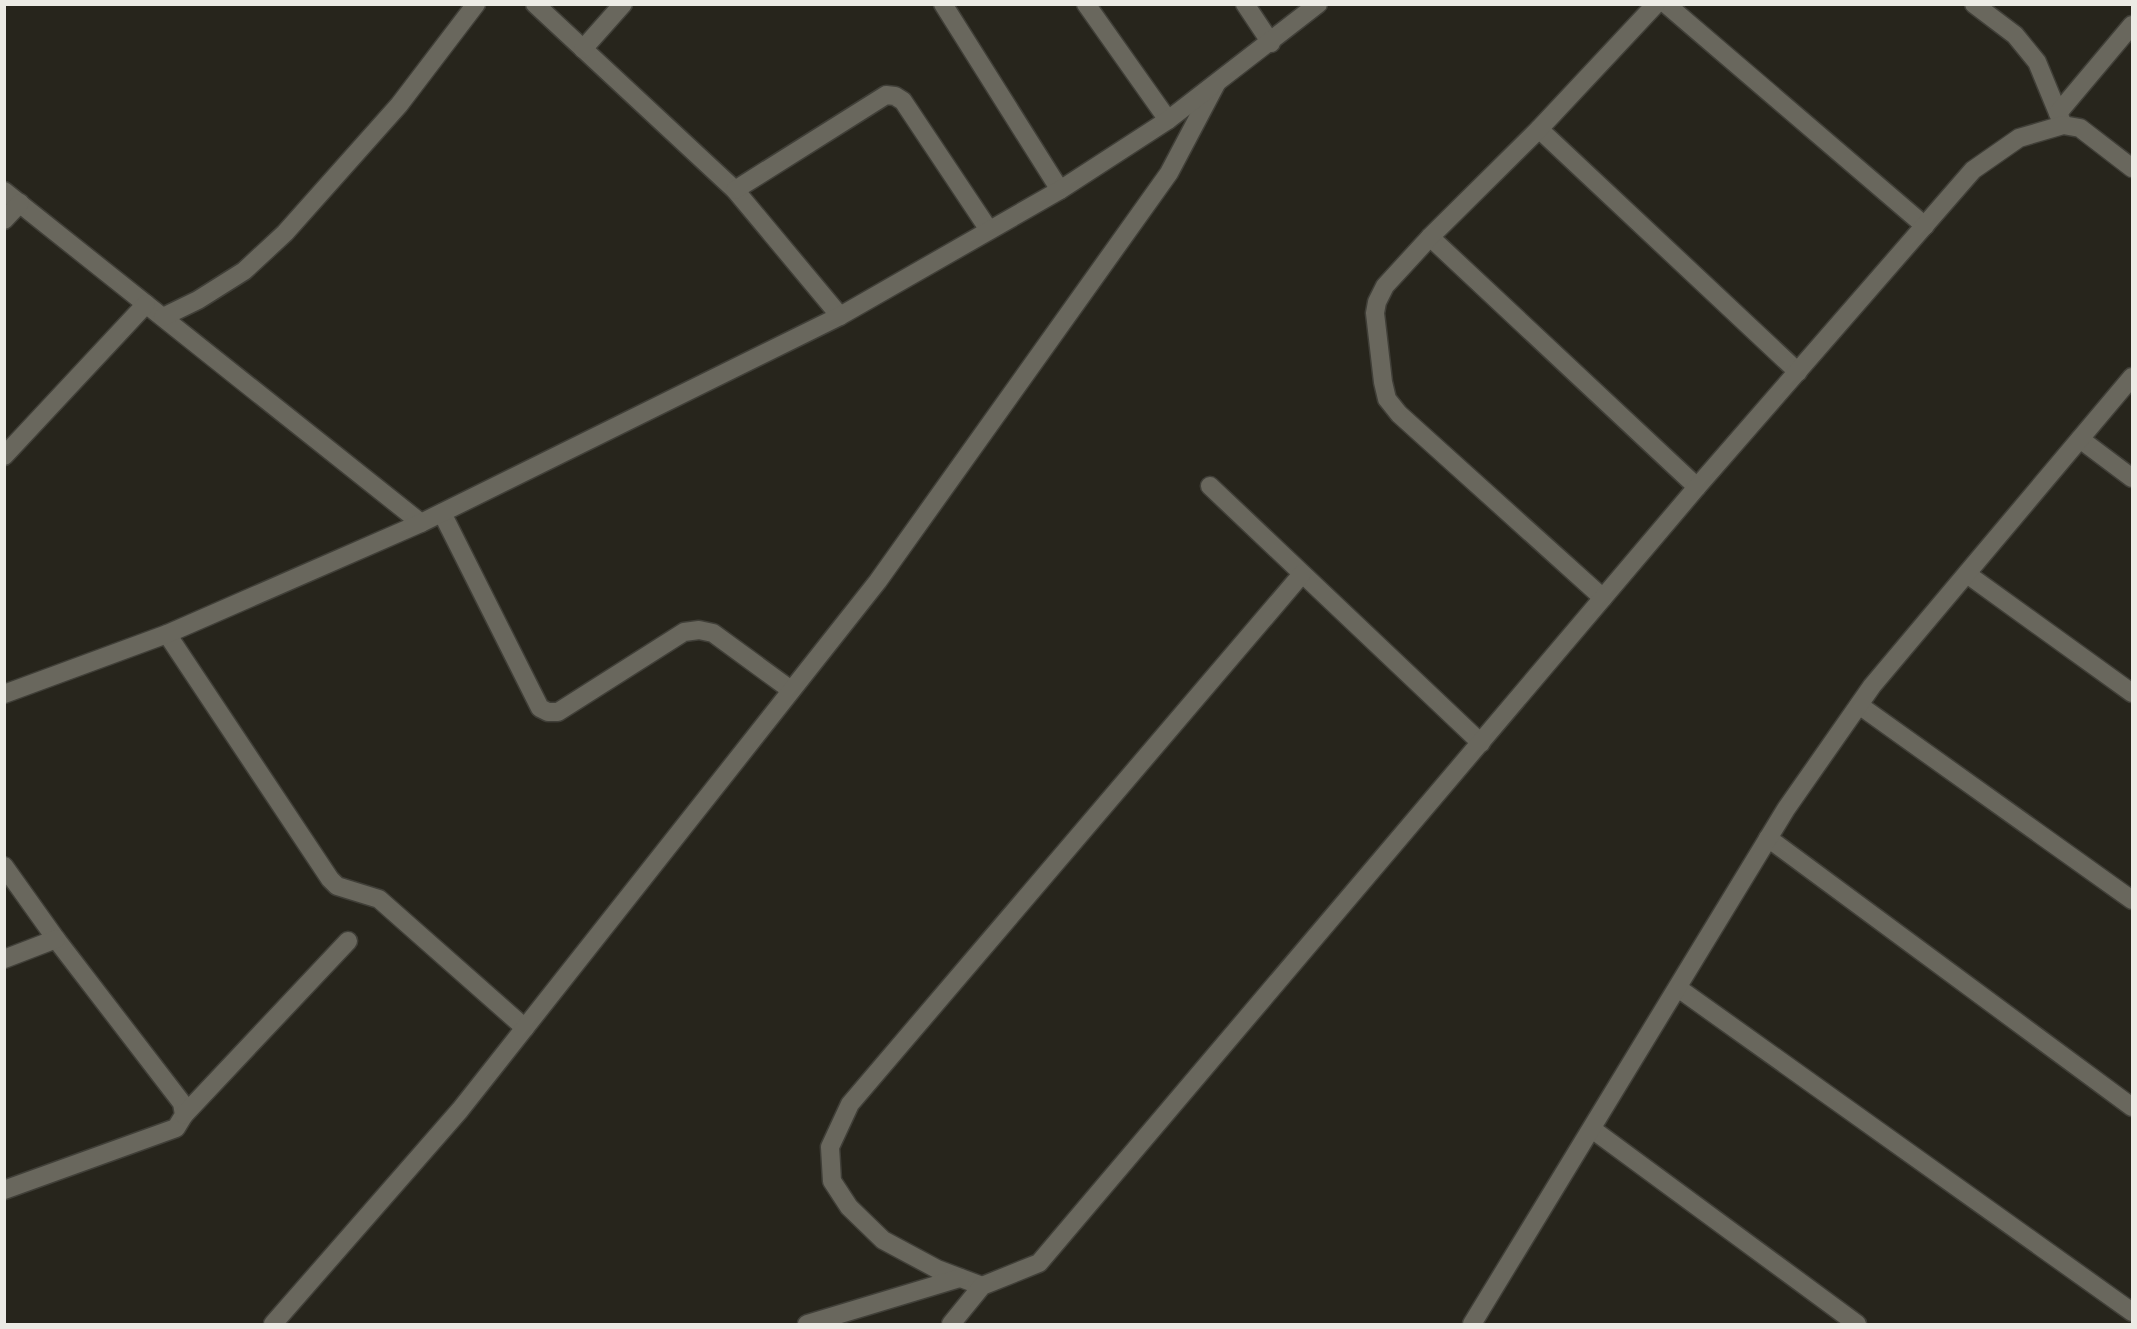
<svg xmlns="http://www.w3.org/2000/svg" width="2137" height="1329" viewBox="0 0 2137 1329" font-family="Commissioner,sans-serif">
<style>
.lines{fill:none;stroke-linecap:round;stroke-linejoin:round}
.street-casing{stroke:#403f38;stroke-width:21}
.secondary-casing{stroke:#403f38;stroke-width:21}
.street{stroke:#69675d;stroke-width:18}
.secondary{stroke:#69675d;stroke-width:18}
</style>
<rect width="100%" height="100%" fill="#27251c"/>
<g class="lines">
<g class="street-casing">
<g id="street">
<path d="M535,4l200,186 105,126"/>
<path d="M943,4l117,186"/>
<path d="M1086,4l82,116"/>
<path d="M1245,4l26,39"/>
<path d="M1666,4l259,222"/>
<path d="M1974,4l41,31 22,27 26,63"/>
<path d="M583,49l40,-45"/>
<path d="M2058,113l74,-88"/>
<path d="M1539,129l259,243"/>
<path d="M735,190l151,-95 9,1 8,5 86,129"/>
<path d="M4,191l417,332"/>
<path d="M4,220l16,-17"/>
<path d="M1430,237l267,250"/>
<path d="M163,317l35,-17 46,-29 41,-38 114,-128 77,-101"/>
<path d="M2080,439l52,39"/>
<path d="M4,456l142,-152"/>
<path d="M1210,486l271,257"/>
<path d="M442,513l98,195 8,4h10l126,-80 15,-2 14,3 78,57"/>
<path d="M1967,574l165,119"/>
<path d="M1603,598l-204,-184 -12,-15 -4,-17 -8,-69 2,-11 8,-16 45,-49 109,-108 117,-125"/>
<path d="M167,634l163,245 7,7 42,13 146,129"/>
<path d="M1859,705l273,195"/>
<path d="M1768,838l364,269"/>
<path d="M4,866l52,73 126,164 2,12 -8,13 -172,62"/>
<path d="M4,959l52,-20"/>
<path d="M1678,988l454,324"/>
<path d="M184,1115l164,-174"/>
<path d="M1592,1129l265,195"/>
<path d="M982,1286l-45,-17 -54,-29 -34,-33 -17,-26 -2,-34 20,-43 452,-530"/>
<path d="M273,1324l187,-214 418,-529 291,-408 47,-89"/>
<path d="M807,1324l153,-46"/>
<path d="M951,1324l31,-38 57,-23 658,-776 276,-317 46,-32 44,-13 17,3 52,40"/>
<path d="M1472,1324l314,-515 86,-123 260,-309"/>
</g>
</g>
<g class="secondary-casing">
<path id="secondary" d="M4,694l163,-60 254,-111 419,-207 220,-126 108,-70 150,-116"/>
</g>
<use href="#street" class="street"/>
<use href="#secondary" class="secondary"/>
</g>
<rect width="2137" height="1329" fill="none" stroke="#ecebe5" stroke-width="12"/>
</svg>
